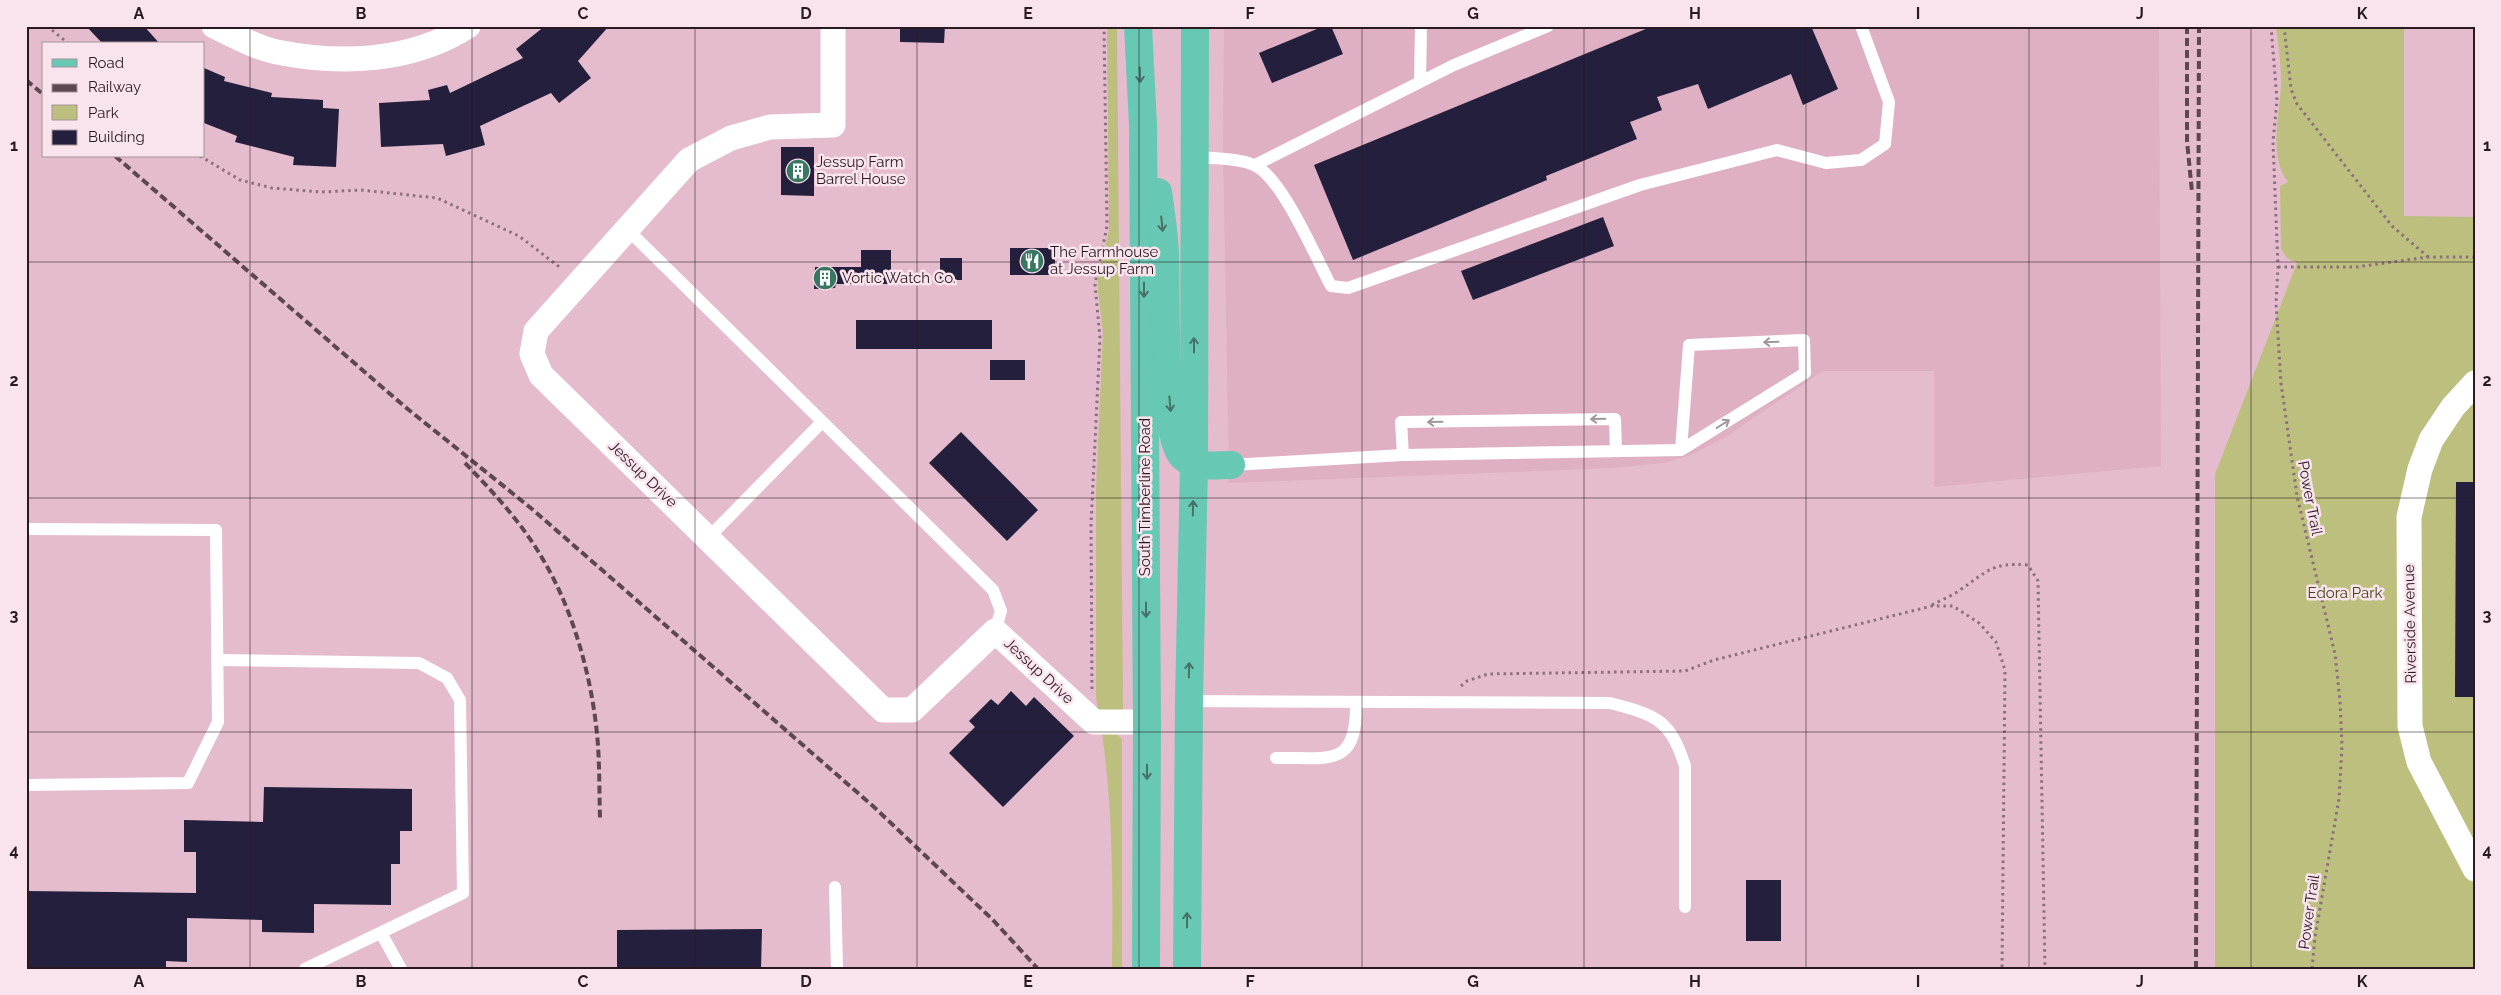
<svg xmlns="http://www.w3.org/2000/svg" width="2501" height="995" viewBox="0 0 2501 995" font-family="Raleway,sans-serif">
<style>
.built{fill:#dfafc4}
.green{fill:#bcbf7e}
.building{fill:#241f3c}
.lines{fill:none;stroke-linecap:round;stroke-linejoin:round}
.path{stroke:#8c6f7c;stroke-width:3;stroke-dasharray:2.5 4;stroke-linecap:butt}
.lane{stroke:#fff;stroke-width:12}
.street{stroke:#fff;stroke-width:25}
.primary{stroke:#67c8b3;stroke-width:28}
.rail{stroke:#5d4751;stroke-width:4;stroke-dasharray:8 4;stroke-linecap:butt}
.oneway{stroke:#48716a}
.oneway2{stroke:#9f989b}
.grid{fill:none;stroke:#291a21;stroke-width:1;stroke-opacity:0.55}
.labels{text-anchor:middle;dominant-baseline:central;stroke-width:5;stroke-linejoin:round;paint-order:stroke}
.poi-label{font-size:15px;fill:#291a21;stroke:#f9e3ec;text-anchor:start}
.street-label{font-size:15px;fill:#291a21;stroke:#f9e3ec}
.park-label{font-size:15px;fill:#464717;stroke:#f9e3ec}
.neatline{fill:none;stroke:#291a21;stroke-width:2}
.grid-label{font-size:16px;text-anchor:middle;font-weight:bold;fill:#291a21}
</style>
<rect width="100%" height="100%" fill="#e5bcce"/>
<path class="built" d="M1224,26h935l2,440 -227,21v-116h-111l-99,67 -33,17 -28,8 -49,5 -385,15 -6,-338z"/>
<g class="green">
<path d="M1107,26h10l6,683 -4,4 -20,1 -3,-17v-207l7,-158 -5,-41v-15l11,-45z"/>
<path d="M2276,26h128v190l71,1v752h-260v-495l82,-211 -10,-5 -6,-9 -1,-63 8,-4c-21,-27 -7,-71 -7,-102 0,-18 -3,-36 -5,-54z"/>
<path d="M1102,733l14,1 6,5v228h-10c1,-79 1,-156 -10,-234z"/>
</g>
<g class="building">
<path d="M86,26h58l16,18h-57z"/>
<path d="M545,26h64l-31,35 13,17 -32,25 -8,-10 -71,33 5,19 -39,11 -3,-12 -62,3 -2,-44 51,-3 -2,-10 19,-5 3,8 73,-35 -7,-9z"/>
<path d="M900,26h45l-1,17 -44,-1z"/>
<path d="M1324,26h7l12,28 -71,29 -13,-30z"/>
<path d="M1653,26h158l27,63 -35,16 -12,-31 -83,35 -10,-25 -41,13 5,13 -32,12 7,17 -91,37 1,4 -194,80 -39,-95z"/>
<path d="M204,68l21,9 -1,4 48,12 -1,4 52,3v8l16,1 -3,58 -43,-2 1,-8 -59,-15 2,-6 -33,-13z"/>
<path d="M781,147h33v49l-33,-1z"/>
<path d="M1603,217l11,29 -141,54 -12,-29z"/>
<rect x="1010" y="248" width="45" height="27"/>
<path d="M861,250h30v34h-55l-1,4 -21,1 1,-22h46z"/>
<rect x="940" y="258" width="22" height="22"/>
<rect x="856" y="320" width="136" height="29"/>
<rect x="990" y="360" width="35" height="20"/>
<path d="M961,432l77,78 -31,31 -78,-78z"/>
<path d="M2456,482h19v215h-20z"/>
<path d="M1011,691l15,15 8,-9 40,39 -71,71 -54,-54 26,-26 -6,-6 22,-22 7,6z"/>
<path d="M264,787l148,2v42h-12v33h-9v41l-77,-1v29l-52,-1v-12l-75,-2v44l-21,-1v8h-140v-78l170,2v-41h-12v-32l79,2z"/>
<rect x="1746" y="880" width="35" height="61"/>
<path d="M762,929l-1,40h-144v-39z"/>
</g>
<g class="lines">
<g class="path">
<path d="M47,26l22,18"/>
<path d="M2271,26l6,74 -4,42 5,125 -2,36 5,80 16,113 38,158 5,47 2,44 -3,54 -24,138 -3,32"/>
<path d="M2284,26l7,63 6,15 95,122 36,31"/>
<path d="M200,156l40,24 32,8 50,4 39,-2 76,8 82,38 43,33"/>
<path d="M2278,267h78l72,-10h47"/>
<path d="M1932,605c9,-5 20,-9 28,-15 28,-19 32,-28 68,-25l10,16 7,388"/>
<path d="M1461,686l6,-5 21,-7 197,-3 29,-11 218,-54h21l26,17 17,19 9,28 -3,299"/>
<path d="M1092,689l-1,-164 9,-187 -5,-54 12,-58 -3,-200"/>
</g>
<g class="lane">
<path d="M1420,81l1,-55"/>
<path d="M1194,157c16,1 46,1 60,8 28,12 62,93 77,121l17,2 292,-103 137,-35 49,13 35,-3 24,-16 4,-42 -28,-76"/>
<path d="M1255,165l199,-100 94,-39"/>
<path d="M627,229l366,361 8,21 -6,20"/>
<path d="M1403,455l-2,-33 214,-3 1,32"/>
<path d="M1231,465l172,-10 278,-5 124,-77 -1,-33 -115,5 -8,105"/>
<path d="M26,529l190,1 2,192 -30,61 -162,2"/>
<path d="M708,538l114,-116"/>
<path d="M218,660l201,3 28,15 13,22 3,193 -158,76"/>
<path d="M1189,701l421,2c46,12 60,16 75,63v141"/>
<path d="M1276,758c53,-1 81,11 80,-55"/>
<path d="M835,887l2,82"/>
<path d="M381,933l20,36"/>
</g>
<g class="street">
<path d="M214,26c19,9 42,22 63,26 64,13 135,10 191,-26"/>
<path d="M833,26v99l-63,2 -39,11 -42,22 -153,171 -4,23 9,21 342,335h29l83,-79 99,91h53"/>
<path d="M2475,383l-22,24 -22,33 -11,29 -11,48 1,209 9,36 56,107"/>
</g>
<g class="primary">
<path d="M1138,26l5,99 4,597 -1,247"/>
<path d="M1158,192c3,20 6,41 7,61 2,36 -4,185 18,204 13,12 32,8 48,8"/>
<path d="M1187,969l2,-268 5,-236 1,-439"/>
</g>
<g class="rail">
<path d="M2187,26v115l5,51"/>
<path d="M26,80l18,15"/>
<path d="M115,156l289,250 128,103 342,298 119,113 45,49"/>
<path d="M465,463c29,30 59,62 80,100 27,46 45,109 51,162 4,31 3,63 4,94"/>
<path d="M2196,969l3,-943"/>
</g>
</g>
<defs><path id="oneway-shaft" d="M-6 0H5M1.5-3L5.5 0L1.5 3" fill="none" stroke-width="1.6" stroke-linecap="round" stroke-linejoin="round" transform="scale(1.25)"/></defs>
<g class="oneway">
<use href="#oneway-shaft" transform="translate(1140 75) rotate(88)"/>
<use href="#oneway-shaft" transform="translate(1162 224) rotate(84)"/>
<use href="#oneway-shaft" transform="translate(1144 290) rotate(90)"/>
<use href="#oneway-shaft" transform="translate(1194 345) rotate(-90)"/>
<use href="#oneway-shaft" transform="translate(1170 404) rotate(85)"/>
<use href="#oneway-shaft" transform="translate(1193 508) rotate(-89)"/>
<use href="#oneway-shaft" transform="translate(1146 610) rotate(90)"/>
<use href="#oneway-shaft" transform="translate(1189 670) rotate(-89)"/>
<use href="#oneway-shaft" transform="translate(1147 772) rotate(90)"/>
<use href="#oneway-shaft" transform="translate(1187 920) rotate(-90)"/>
</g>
<g class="oneway2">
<use href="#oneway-shaft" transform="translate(1771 342) rotate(178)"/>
<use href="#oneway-shaft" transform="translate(1598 419) rotate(179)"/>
<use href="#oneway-shaft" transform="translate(1435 422) rotate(179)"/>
<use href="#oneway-shaft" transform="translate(1723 424) rotate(-32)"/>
</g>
<path class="grid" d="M250,26v943M472,26v943M695,26v943M917,26v943M1139,26v943M1362,26v943M1584,26v943M1806,26v943M2029,26v943M2251,26v943M26,262h2449M26,498h2449M26,732h2449"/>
<defs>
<g id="building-disc" transform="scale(1.25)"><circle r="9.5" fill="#397763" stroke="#f9e3ec"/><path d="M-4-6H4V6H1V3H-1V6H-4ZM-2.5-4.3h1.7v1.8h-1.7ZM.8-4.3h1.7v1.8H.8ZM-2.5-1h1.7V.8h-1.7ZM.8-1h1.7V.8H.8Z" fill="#fff"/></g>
<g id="restaurant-disc" transform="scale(1.25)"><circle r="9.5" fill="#397763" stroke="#f9e3ec"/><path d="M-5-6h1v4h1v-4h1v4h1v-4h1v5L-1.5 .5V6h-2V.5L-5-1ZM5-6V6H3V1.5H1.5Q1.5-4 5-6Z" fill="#fff"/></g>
</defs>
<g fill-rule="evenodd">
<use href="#building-disc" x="798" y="171"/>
<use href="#restaurant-disc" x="1032" y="261"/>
<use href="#building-disc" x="825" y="278"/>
</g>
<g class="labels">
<g class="poi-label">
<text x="816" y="162">Jessup Farm<tspan x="816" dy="17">Barrel House</tspan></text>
<text x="1050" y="252">The Farmhouse<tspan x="1050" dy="17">at Jessup Farm</tspan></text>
<text x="842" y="278">Vortic Watch Co.</text>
</g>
<g class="street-label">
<text transform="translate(643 474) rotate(44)">Jessup Drive</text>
<text transform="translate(1145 497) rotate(-90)">South Timberline Road</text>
<text transform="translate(2310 498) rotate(79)">Power Trail</text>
<text transform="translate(2410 624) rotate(-91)">Riverside Avenue</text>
<text transform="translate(1039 671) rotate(43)">Jessup Drive</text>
<text transform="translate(2309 912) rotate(-82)">Power Trail</text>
</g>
<g class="park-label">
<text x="2345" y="593">Edora Park</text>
</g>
</g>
<rect width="2501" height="995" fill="none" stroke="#f9e3ec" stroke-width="55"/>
<rect x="42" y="42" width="162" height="115" fill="#f9e3ec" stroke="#a6939b"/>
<rect x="52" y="59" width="25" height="8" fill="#67c8b3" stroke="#a6939b"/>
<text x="88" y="68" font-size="15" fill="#291a21">Road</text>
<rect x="52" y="84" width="25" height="8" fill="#5d4751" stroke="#a6939b"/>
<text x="88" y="92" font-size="15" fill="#291a21">Railway</text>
<rect x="52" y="105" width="25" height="15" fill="#bcbf7e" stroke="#a6939b"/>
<text x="88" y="118" font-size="15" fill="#291a21">Park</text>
<rect x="52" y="130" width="25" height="15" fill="#241f3c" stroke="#a6939b"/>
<text x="88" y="142" font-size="15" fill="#291a21">Building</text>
<rect x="28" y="28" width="2446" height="940" class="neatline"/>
<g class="grid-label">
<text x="139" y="19">A</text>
<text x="361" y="19">B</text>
<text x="583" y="19">C</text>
<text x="806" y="19">D</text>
<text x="1028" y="19">E</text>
<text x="1250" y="19">F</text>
<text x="1473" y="19">G</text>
<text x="1695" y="19">H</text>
<text x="1918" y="19">I</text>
<text x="2140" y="19">J</text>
<text x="2362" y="19">K</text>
<text x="14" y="151">1</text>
<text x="2487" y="151">1</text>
<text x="14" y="386">2</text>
<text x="2487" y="386">2</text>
<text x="14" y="621">3</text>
<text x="2487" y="621">3</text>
<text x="14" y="856">4</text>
<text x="2487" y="856">4</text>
<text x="139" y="987">A</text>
<text x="361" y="987">B</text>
<text x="583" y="987">C</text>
<text x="806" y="987">D</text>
<text x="1028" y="987">E</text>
<text x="1250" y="987">F</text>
<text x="1473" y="987">G</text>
<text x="1695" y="987">H</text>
<text x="1918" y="987">I</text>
<text x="2140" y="987">J</text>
<text x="2362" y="987">K</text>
</g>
</svg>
